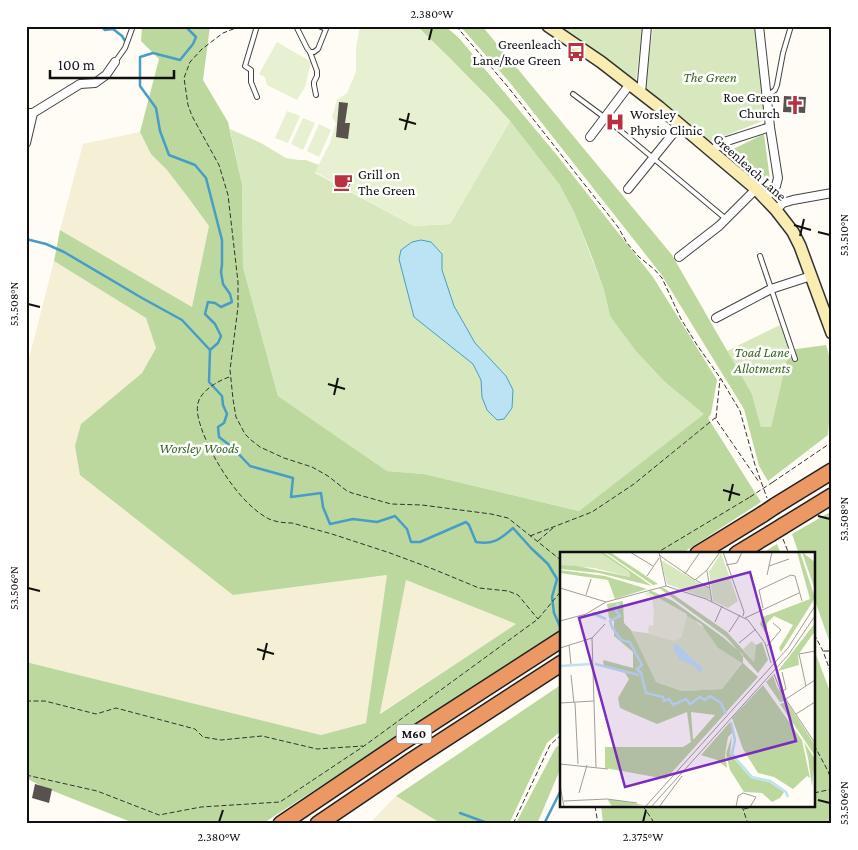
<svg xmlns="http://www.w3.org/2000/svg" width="858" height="850" viewBox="0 0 858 850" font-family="'Crimson Pro',serif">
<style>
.farmland{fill:#f4efd5}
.green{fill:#d7e8bf}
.forest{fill:#bdd89f;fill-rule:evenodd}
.pitch{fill:#e7f0d0}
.water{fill:#bce3f3;stroke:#479dc6}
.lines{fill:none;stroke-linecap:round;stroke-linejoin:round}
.stream{stroke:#479dc6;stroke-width:2.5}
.building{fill:#59514d}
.lane-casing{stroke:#434343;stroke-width:6}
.street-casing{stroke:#434343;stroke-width:10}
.secondary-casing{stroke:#323232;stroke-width:14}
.highway-casing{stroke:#212121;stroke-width:18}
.path{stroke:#323232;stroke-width:1;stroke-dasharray:5 2.5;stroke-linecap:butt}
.lane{stroke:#fff;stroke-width:4}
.street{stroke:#fff;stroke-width:8}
.secondary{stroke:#faedb4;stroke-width:11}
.highway{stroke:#eb9865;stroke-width:15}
.highway-bridge-casing{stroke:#212121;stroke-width:18;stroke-linecap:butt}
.path-bridge{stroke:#323232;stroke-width:1;stroke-dasharray:5 2.5;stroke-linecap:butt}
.highway-bridge{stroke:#eb9865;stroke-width:15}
.ticks{fill:none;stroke:#101010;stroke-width:2}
.labels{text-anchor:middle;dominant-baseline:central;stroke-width:5;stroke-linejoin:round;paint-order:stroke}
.shield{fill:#fff;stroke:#585858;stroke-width:1}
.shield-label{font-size:12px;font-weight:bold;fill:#101010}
.poi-label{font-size:14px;fill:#101010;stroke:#fff;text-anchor:end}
.park-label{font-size:14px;font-style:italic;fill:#366523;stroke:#fff}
.street-label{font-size:14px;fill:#101010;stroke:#fff}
.inset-river{fill:none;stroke:#bce3f3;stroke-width:2.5}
.inset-road{fill:none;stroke:#9f9e99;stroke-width:1}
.view{fill:#7b2cbf;fill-opacity:0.15;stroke:#7b2cbf;stroke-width:2.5}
.inset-edge{fill:none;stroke:#101010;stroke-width:2.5}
.neatline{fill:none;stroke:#101010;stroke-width:2}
.ticks-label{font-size:12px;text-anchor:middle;fill:#101010}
</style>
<rect width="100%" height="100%" fill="#fefcf5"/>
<g class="farmland">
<path d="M140,132l12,22 15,16 23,30 19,26 -17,81 -132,-77 23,-86z"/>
<path d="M54,261l92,57 10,30 -14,25 -61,51 152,171 155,-20 -22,148 -45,12 -295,-73v-292z"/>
<path d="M406,580l110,44 -137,90z"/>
<path d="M396,796l46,28h-73z"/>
</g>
<g class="green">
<path d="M554,26h85l3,4 -6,51z"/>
<path d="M653,26h105l7,94 -56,22 -64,-51z"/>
<path d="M510,121l49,63 15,28 30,78 6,26 56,67 39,31 -126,97 -155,-37 -37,-3 -109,-75 -35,-129 -1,-83 -12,-55 31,14 25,15 13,2h7l13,5 -4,8 99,53 36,-2z"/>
<path d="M780,325l9,25 -18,77h-10l-9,-33 -25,-43z"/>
</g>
<g class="forest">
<path d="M142,26h68l-7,54 25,42 14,62 1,83 35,129 109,75 37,3 155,37 125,-97 -38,-31 -30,-32 -26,-35 -6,-26 -12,-33 -18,-45 -15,-28 -49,-63 -21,-23 -72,-72h28l14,12 40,48 57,68 97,123 64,103 -6,34 -3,4 53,84 -80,52h-119v77l-300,193h-126l-93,-37 -17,-9v-116l295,73 45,-12 21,-148 -154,20 -153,-120 -5,-29 6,-22 61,-51 14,-25 -10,-30 -92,-57 6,-31 132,77 17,-81 -19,-26 -23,-30 -16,-16 -11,-22 19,-73 -18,-18zM406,580l110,44 -136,90v-1z"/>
<path d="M460,26h22l190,229 80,139 9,33h10l18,-77 37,-5 6,20v17l-4,53 -60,46 -9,-15 -15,-57 -83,-135 -150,-190z"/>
<path d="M764,134l6,46 -5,12 -42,-38z"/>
<path d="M832,511v135h-1l-17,-48v-44h-15l-7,-20z"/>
<path d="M777,544l4,10h-20z"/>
<path d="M814,649l18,48v127h-229l-2,-18h213z"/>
<path d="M562,684v46l-15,13 -38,81h-67l-46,-28z"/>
<path d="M562,744v18l-3,10 -22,52h-20v-3l39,-74z"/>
</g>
<g class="pitch">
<path d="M360,26h57l35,34 58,61 -60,103 -36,2 -99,-54 15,-29 6,-20 -4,-6 5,-17 10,-7 9,-21v-24z"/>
<path d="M277,42l34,20 -6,25 -8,13 -30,-15 -2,-8 -6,-3z"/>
<path d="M287,111l13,5 -12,27 -13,-5z"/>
<path d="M303,118l12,5 -12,27 -12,-6z"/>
<path d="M319,124l12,6 -12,27 -12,-6z"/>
</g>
<path class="water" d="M421,240l10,2 11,12v16l12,36 21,37 31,33 7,14 -1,18 -8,11 -7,1 -10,-10 -5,-13 -1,-17 -8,-16 -59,-47 -15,-58 2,-9 11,-8z"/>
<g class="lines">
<g class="stream">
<path d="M101,26l4,4 8,-1 9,7 3,5"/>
<path d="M185,26l11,11 -3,7 -13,16 -27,-7 -13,4v29l16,22 4,23 9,24 26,10 11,13 16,62v25l-1,7 2,12 7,10 2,8 -11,5 -6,-4 -7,-1 -3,12 10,10 6,12 -3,7 -8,7 -1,32 13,14 1,9 4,9 -3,9 -6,4 1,10 13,10 18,19 43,12 -2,19 30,-4 2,14 7,17 23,-5 24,3 18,-6 12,13 4,13h9l46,-20 3,3 7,17c18,3 24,-3 37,-14l18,20 17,16 9,15 -5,18 2,16 8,18"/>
<path d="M26,239l20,5 18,8 78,46 40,22 28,30"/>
<path d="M460,813l30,11"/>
<path d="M544,824l18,-36"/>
</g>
</g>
<g class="building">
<path d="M784,96l22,1 -1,16 -22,-1z"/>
<path d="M339,102l9,1 -3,20h5l-2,16 -12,-2z"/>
<path d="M339,176l12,6 -3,7 -13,-7z"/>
<path d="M35,784l17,5 -3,14 -17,-5z"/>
</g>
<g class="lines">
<g class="lane-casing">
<g id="lane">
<path d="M257,26l-12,40 6,4v12l6,15"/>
<path d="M296,26l11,22 3,4h4l4,-3 8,-20 -7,-3"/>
<path d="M310,52l7,19v5l-3,6v3l2,10"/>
<path d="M115,62l10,-14 8,-22"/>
<path d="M573,94l31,23 122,102"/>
<path d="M767,96l8,-6 2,-5 6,-32 8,-27"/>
<path d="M760,256l35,103"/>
</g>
</g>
<g class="street-casing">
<g id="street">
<path d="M759,26l11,101 8,51 -2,8 -11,13"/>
<path d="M641,93l6,-67"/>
<path d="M26,113h7l47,-29 15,-1 11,-8 9,-13"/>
<path d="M590,137l40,-53"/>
<path d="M26,143l7,-30"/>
<path d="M712,151l9,-8 6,-2 43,-14"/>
<path d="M628,189l52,-64"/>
<path d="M776,210l7,-7 10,-3 39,-7"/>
<path d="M679,257l40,-31 37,-37"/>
<path d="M716,318l55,-29 40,-13"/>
</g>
</g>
<g class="secondary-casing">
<path id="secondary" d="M548,26l53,36 58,45 97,82 20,21 17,22 7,14 32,87"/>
</g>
<g class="highway-casing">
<g id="highway">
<path d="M775,506l57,-35"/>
<path d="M783,526l49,-30"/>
<path d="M698,554l65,-40"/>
<path d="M737,554l33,-20"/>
<path d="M281,824l120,-81 161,-104"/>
<path d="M318,824l93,-63 151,-98"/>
</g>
</g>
<g class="path">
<path d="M241,26l-18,7 -21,16 -12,13 -6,16 4,27 4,11 27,49 9,30 10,87v25l-8,63 3,29 3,18 9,17 6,6 9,7 24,11 28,9 16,9 19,15 5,2 39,11 31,1 69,9 17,4 54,43"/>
<path d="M456,26l52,61 110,140 9,16 5,6 7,8 15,12 8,9 19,41 16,26 24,34 19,32 15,54 12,33"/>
<path d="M229,377c-11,4 -25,12 -30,23 -4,10 0,21 3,30 11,30 38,74 67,89 7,3 15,4 23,4l40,11 58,19 43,16 46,19 29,3 10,4 20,24"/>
<path d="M716,418l4,-39"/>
<path d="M773,482l59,-40"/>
<path d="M530,536l62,-24 42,-28 81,-66 44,64"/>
<path d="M783,539l6,15"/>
<path d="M538,541l16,-14"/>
<path d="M655,554l95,-57"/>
<path d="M814,634l9,17 9,25"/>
<path d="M824,651h8"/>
<path d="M26,701h19l51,13 20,-6 79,21 8,8 18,3 41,-4 55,13 46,-3"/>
<path d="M814,745l14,26 4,12"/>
<path d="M26,775l71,16 62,24 42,-8 79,-5 84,-56 174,-127 24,-29"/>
<path d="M814,793l18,-4"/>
<path d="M595,806l3,18"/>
<path d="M643,806l12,18"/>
<path d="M742,806l6,18"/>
<path d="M744,809l12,-3"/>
<path d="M514,824v-2l36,-77 12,-11"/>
</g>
<use href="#lane" class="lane"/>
<use href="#street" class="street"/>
<use href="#secondary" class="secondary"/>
<use href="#highway" class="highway"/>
<g class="highway-bridge-casing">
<g id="highway-bridge">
<path d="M763,514l12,-8"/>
<path d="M770,534l13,-8"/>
</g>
</g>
<path class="path-bridge" d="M750,497l23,-15"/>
<use href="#highway-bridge" class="highway-bridge"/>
</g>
<path class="ticks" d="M429,40l3,-12M399,119l17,5M405,130l4,-17M794,225l17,5M818,232l12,3M800,236l4,-17M28,304l12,3M328,384l17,5M334,395l4,-17M723,490l17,5M729,501l4,-17M818,516l12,3M28,588l12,3M257,649l17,5M263,660l4,-17M818,800l12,3M219,822l4,-12M643,822l3,-12"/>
<defs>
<g id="bus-bare" transform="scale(1.5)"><path d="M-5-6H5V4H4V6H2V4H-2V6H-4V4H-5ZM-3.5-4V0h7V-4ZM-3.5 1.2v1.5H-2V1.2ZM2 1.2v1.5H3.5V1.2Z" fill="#b93041" stroke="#fff" stroke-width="2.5" paint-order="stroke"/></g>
<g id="church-bare" transform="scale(1.5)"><path d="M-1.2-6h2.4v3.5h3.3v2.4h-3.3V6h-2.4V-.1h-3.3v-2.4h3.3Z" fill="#b93041" stroke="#fff" stroke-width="2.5" paint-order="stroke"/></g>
<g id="hospital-bare" transform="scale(1.5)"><path d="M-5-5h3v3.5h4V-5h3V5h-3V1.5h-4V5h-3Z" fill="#b93041" stroke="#fff" stroke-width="2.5" paint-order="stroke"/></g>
<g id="cafe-bare" transform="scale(1.5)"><path d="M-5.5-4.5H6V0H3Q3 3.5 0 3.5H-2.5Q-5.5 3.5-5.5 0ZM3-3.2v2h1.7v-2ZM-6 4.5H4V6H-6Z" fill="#b93041" stroke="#fff" stroke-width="2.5" paint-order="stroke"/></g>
</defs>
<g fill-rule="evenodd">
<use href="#bus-bare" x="576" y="52"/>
<use href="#church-bare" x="795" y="105"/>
<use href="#hospital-bare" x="615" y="122"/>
<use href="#cafe-bare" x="343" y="182"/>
</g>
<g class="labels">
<rect class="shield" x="396.5" y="724.5" width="35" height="19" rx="4"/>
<g class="shield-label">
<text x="414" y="734">M60</text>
</g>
<g class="poi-label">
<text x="561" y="44">Greenleach<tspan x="561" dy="16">Lane/Roe Green</tspan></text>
<text x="780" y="97">Roe Green<tspan x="780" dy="16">Church</tspan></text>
<text x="630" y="114" text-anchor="start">Worsley<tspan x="630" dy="16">Physio Clinic</tspan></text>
<text x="358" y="174" text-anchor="start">Grill on<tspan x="358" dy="16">The Green</tspan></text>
</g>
<g class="park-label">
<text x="710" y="77">The Green</text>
<text x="762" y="352">Toad Lane<tspan x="762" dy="16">Allotments</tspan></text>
<text x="199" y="448">Worsley Woods</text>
</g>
<g class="street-label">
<text transform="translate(750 167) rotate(42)">Greenleach Lane</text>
</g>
</g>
<g transform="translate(560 552)">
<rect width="255" height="255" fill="#fefcf5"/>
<path d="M0,0h39l30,20 1,5 -36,-9 -34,-3zM161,1l17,48 -10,7 -15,-7 -4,-29zM101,8l48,29 2,11 -44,-16zM127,62l18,15 13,19 24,14 -20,27 -40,2 -26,-9 -14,-24 -10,-27 49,7zM192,89l4,4 -2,17 -11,-13z" fill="#d7e8bf"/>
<path d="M39,0h4l49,34 -53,-13 -39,-4v-4l17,1 53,11 -1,-5zM45,0h5l48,32 -5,1zM237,0h3l15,46 -34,54 -2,-4 14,-23 -19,-9 -7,7v13l-7,-12 3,-7 47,-18zM242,0l13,10v28zM0,18l45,6 42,13 -32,10 -7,-19 -48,-7zM99,36h5l63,44 27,30 2,-17 6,-3 6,18 -10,13 -32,-36zM90,38l23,11 51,37 19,17v8l15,14 -92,102 -61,-11v-21h78l8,-5 -4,-30 -30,12 -37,-16 -2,-10 11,-19 -4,-6 -21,-6 -1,-7 30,8v-16l-19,-16v-15l-5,-3 -2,-14 16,-3 1,22 7,7 25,52 26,9 40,-2 20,-26 -24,-15 -17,-24 -53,-31zM131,160l24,3 -21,24h-1zM255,71v8l-17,24 1,10 -21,6zM213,123l4,12 9,14 -6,1 -14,-20zM203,133l39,55 8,38 -3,-2 -14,13 -19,-12 -16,-4 -15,-24 -11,-31zM227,150l28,43v11l-35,-52zM170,170l3,10 -5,5 -3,18 2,13 -10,-8 -16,-5zM172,183l-2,19 21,24 18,4 15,10 -4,6 -8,4 -10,-9 -18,-1 -14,-22 -4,-16zM244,190l11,17 -3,27 -4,-28zM48,248h9l26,5 -31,2z" fill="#bdd89f" fill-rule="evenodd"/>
<path d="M88,40l39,22 -6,24 -7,3 -23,-6 -3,-4 1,-6 4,1 1,-13 -2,-15 -8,-4z" fill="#e7f0d0"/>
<path d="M116,91l26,25v6l-9,-9 -14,-6 -6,-11z" fill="#bce3f3"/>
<path class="inset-river" d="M58,51l-2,8 4,5 -10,5 2,6 9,13 9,2 6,12 6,11 -5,4 4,4 5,20 17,4 1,4 5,-2 4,6 13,-6 4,5 10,-7 5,3 5,-4 11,7 5,11M32,61l14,6M35,112l44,11M0,114l31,-2M171,170l4,18 -3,14 20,23 18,4 16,11 2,5"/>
<path class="inset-road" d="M70,0l23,14M99,0l7,34M163,0l21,60 -1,4M99,3l36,25 12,-10 13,-18M166,13l11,-2 5,-11M209,14l20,-7M147,19l5,31M125,22l15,-22M207,23l5,-23M87,24l12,-18M136,28l13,8M0,36l46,14M26,43l5,-16M203,56l-4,-18 32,-15 4,1 7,25M185,66l54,-25M0,69l26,-7 20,-12 60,-16 40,13 42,21 17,23 6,20M155,70l7,-16M169,80l11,-17M32,86l4,129M179,91l17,-14M9,93l2,19M207,94l14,-16 -8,-7M0,96l32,-10 13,-14M214,122l7,18 34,51M11,123l3,28M246,134l-7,-32 16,-3M221,140l5,-3 -4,-17M226,147l29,-19M0,151l34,-2M15,151l3,61M236,162l19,-12M0,212l48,5M0,233l4,22M19,241l8,-28M4,249l43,-2 30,4M85,255l143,-159 27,-42M91,255l138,-153 26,-38M99,255l23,-31M176,255l2,-11 5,-3 13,4 -6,10"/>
<path class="view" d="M190,20l46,169 -171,46 -46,-169z"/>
<rect width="255" height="255" class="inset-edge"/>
</g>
<rect width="858" height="850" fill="none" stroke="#ffffff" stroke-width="55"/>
<path d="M50 70v8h124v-8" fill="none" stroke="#101010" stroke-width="2.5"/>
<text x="58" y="70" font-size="15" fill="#101010" stroke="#ffffff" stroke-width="4" paint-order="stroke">100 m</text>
<rect x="28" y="28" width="802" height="794" class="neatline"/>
<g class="ticks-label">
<text x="432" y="18">2.380°W</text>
<text transform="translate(844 235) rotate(-90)" y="4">53.510°N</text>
<text transform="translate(14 304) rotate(-90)" y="4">53.508°N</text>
<text transform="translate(844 519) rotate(-90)" y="4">53.508°N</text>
<text transform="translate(14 588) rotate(-90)" y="4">53.506°N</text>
<text transform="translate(844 803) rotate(-90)" y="4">53.506°N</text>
<text x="219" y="841">2.380°W</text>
<text x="643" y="841">2.375°W</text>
</g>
</svg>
